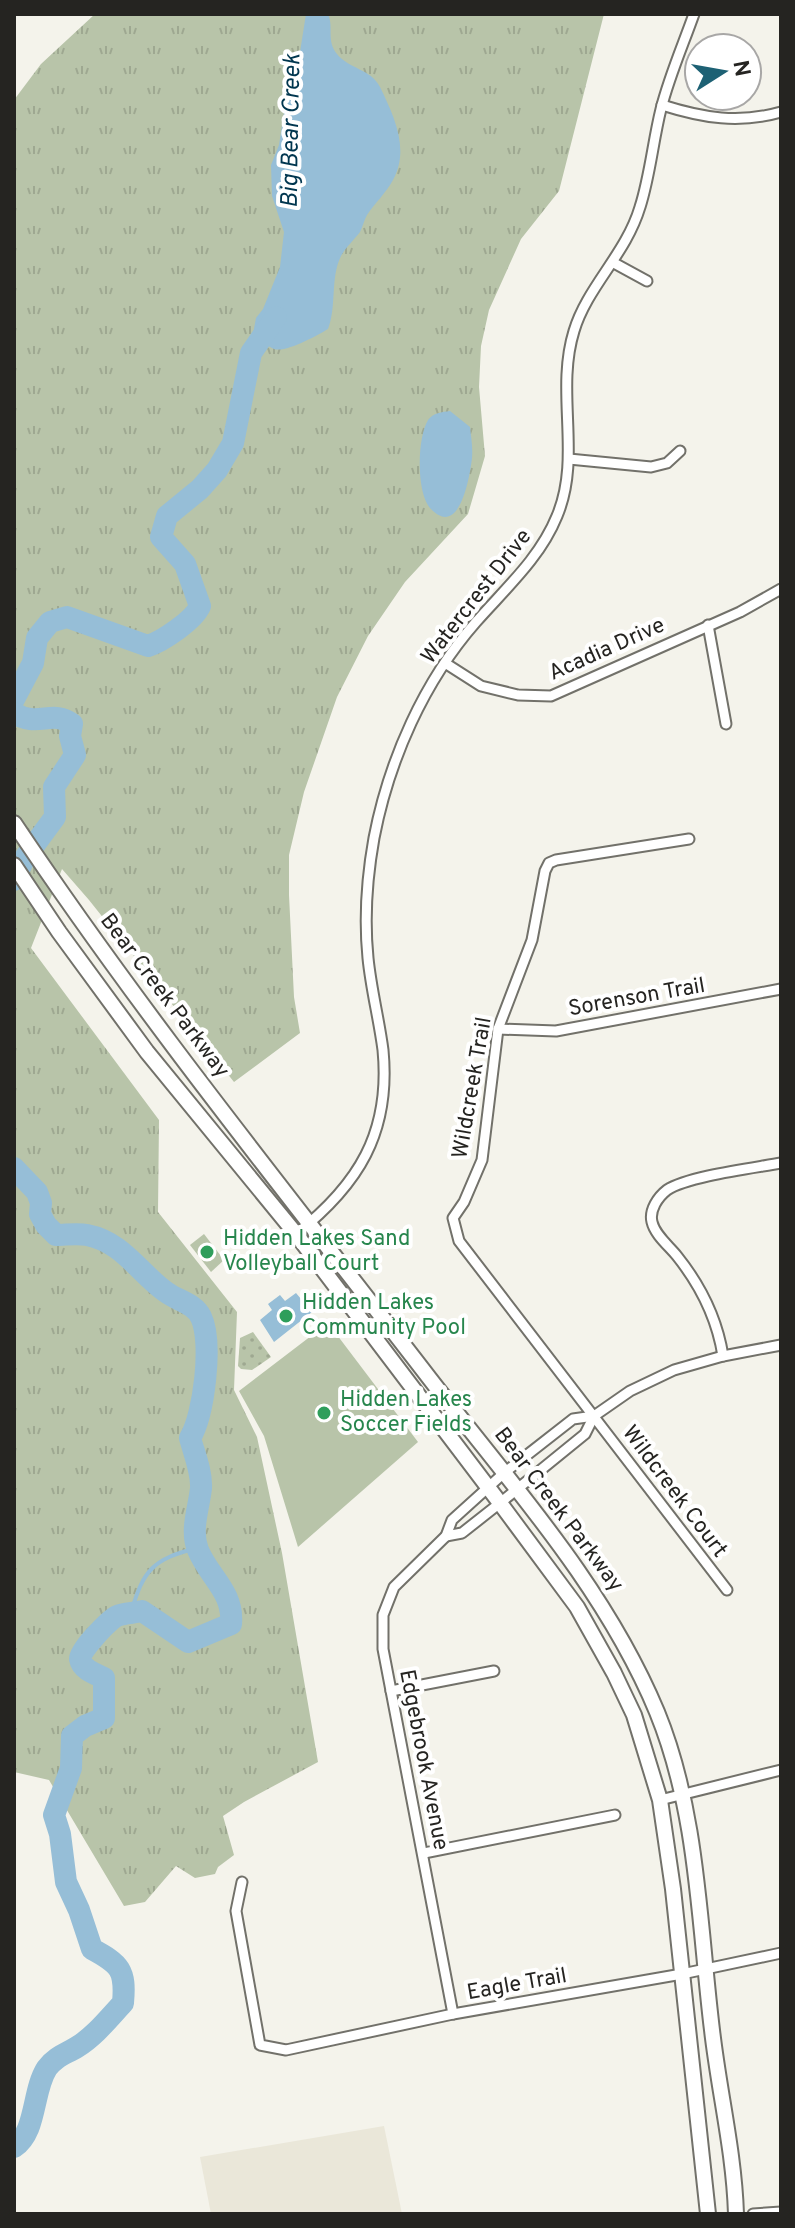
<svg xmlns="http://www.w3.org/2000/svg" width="795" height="2228" viewBox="0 0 795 2228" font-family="Overpass,sans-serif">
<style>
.built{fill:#eae7d9}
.grass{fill:url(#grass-tufts)}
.park{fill:url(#park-dots)}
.garden{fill:#b8c4a9}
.water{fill:#96bed7}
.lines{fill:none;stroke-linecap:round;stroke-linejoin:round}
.stream{stroke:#96bed7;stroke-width:4}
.river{stroke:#96bed7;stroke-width:22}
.street-casing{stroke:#72716a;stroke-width:13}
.secondary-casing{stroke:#72716a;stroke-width:18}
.street{stroke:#fff;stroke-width:9}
.secondary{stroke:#fff;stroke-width:14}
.leisure-dot{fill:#2e9e5b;stroke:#fff;stroke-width:3}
.labels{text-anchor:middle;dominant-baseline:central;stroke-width:8;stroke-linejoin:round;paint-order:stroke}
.street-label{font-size:22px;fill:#252421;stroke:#fff}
.leisure-label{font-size:22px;fill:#27864d;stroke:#fff;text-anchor:start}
.water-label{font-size:24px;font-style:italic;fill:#00364f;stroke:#fff}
</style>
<defs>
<pattern id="grass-tufts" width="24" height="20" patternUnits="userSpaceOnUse" patternTransform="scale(2)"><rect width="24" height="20" fill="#b8c4a9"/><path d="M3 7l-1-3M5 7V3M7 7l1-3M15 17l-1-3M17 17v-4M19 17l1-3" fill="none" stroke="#9ea891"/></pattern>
<pattern id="park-dots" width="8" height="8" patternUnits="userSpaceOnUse" patternTransform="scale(2)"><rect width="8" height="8" fill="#b8c4a9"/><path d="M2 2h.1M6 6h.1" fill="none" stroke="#9ea891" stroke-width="1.8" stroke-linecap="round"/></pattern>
</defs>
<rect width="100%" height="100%" fill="#f4f3eb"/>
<path class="built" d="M384,2126l18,88h-191l-11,-57z"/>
<path class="grass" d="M95,14h509l-45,177 -38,48 -32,71 -8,36 -2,41 6,69 -17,58 -63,68 -37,54 -31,61 -33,95 -15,63v40l5,102 6,36 -66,49 -145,-182 -27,-31 -31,79 128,172 -1,92 79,100 -3,78 23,47 25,116 36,209 -74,40 -21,14 11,39 -16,12 -3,7 -20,4 -19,-12 -31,36 -21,4 -75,-126 -35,-8v-1672l27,-36z"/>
<path class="park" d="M253,1332l18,25 -19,13 -11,-1 -3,-3 2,-28z"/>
<g class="garden">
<path d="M204,1234l20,26 -13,12 -21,-27z"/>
<path d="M328,1323l90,119 -120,105 -34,-111 -25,-45z"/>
</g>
<g class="water">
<path d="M306,14h22c6,13 -2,27 9,40 12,15 34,15 43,33 14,29 30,62 13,93 -7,13 -18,23 -26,35 -3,5 -4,11 -7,17 -6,8 -14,15 -19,24 -11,22 -4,50 -13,73 -10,6 -42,24 -54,20 -7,-3 -15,-11 -21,-15l3,-16 7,-9 17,-42 4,-35 -12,-36 -1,-31 8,-20 7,-45 14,-48z"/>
<path d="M450,411l20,16c1,10 3,20 2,31 -2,17 -12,81 -41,51 -15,-15 -14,-71 -3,-89 5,-7 14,-8 22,-9z"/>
<path d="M296,1293l16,19 -38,30 -14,-22 12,-10 -4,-6 12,-9 5,6z"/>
</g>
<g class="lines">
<path class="stream" d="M131,1613c12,-43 22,-54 66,-65"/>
<g class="river">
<path d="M14,699l19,-36 4,-25 13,-16 17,-5 81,29c15,-5 46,-26 52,-40l-15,-42 -24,-27 6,-21 33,-27 17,-19 16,-27 18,-90 25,-36"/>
<path d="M14,713c23,15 39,-4 58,11l-2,12 5,19 -21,32 1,30 -31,42 -10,21"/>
<path d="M14,1168l23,24 4,11 -1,11 6,11 10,10c10,0 21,-2 31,0 36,7 52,38 79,57 12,9 28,11 35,25 12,25 3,98 -11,121 4,15 12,34 11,50 -2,20 -11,42 -3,62 11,27 36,42 33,74l-43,18 -46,-31c-7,2 -18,2 -25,5 -8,4 -38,35 -37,43 2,11 16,15 24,19v40l-19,8 -13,10 -1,32 -17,47 6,19 6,48 13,28 13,39c28,15 34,21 31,54 -14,15 -28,33 -46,44 -11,7 -21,9 -30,21 -15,23 -10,64 -33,79"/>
</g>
<g class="street-casing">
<g id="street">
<path d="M662,105c41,13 77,19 119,7"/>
<path d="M614,263l33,18"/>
<path d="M569,459l82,8 16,-4 13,-12"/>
<path d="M708,625l18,99"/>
<path d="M445,663l36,23 37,9 33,1 189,-84 41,-23"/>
<path d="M689,839l-133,21 -7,3 -4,8 -13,69 -34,89 -16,131 -18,42 -11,16 6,23 268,349"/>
<path d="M498,1029l58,2 225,-42"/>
<path d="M296,1234c62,-49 95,-101 87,-184 -4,-31 -12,-61 -15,-92 -4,-40 -1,-81 6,-120 15,-78 50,-157 102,-216 30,-34 64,-64 81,-106 25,-59 -2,-124 17,-185 13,-44 52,-77 66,-124 10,-31 13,-66 21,-98 8,-32 22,-64 33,-95"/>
<path d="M723,1356c-6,-38 -22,-70 -46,-100 -8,-10 -22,-21 -25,-34 -3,-12 6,-25 15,-32 21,-14 87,-22 114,-27"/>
<path d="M446,1536l16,-3 38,-30 85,-69 9,-18"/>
<path d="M391,1691l103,-20"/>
<path d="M660,1800l121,-30"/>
<path d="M424,1853l191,-38"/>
<path d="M242,1882l-6,29 24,134 26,5 167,-36 229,-40 99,-21"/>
<path d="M453,2014l-70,-365v-34l11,-28 52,-51 6,-16 52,-47 69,-54 21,-3 36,-25 44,-21 49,-14 58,-11"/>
<path d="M753,2214l28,-2"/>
</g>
</g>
<g class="secondary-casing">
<g id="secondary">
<path d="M14,823c129,193 275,373 416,556 82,106 175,208 227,333 41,100 42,212 55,318 7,62 22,121 24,184"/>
<path d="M14,865l45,67 88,120 149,182 204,269 77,104 37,66 20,42 26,85 13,89 35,325"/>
</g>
</g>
<use href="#street" class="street"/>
<use href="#secondary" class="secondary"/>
</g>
<g class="leisure-dot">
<circle cx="207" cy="1252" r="8"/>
<circle cx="286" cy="1316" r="8"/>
<circle cx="324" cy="1413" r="8"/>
</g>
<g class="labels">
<g class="street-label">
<text transform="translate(477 597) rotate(-52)">Watercrest Drive</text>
<text transform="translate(607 650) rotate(-24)">Acadia Drive</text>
<text transform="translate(164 996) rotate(53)">Bear Creek Parkway</text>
<text transform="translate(637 998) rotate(-10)">Sorenson Trail</text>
<text transform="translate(473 1088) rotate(-80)">Wildcreek Trail</text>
<text transform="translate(674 1492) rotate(53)">Wildcreek Court</text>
<text transform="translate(558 1510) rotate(53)">Bear Creek Parkway</text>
<text transform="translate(423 1760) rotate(79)">Edgebrook Avenue</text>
<text transform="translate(517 1985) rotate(-10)">Eagle Trail</text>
</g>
<g class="leisure-label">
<text x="223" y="1239">Hidden Lakes Sand<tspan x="223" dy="25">Volleyball Court</tspan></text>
<text x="302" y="1303">Hidden Lakes<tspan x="302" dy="25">Community Pool</tspan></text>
<text x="340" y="1400">Hidden Lakes<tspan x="340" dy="25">Soccer Fields</tspan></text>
</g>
<g class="water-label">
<text transform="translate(292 131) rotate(-89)">Big Bear Creek</text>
</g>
</g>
<rect width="795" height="2228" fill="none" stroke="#252421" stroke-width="32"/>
<g transform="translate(723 72) rotate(79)"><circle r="38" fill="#ffffff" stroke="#a8a7a6" stroke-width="2"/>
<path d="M0-6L14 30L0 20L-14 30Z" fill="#1d6174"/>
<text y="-12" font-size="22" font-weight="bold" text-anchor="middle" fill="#252421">N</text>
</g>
</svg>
